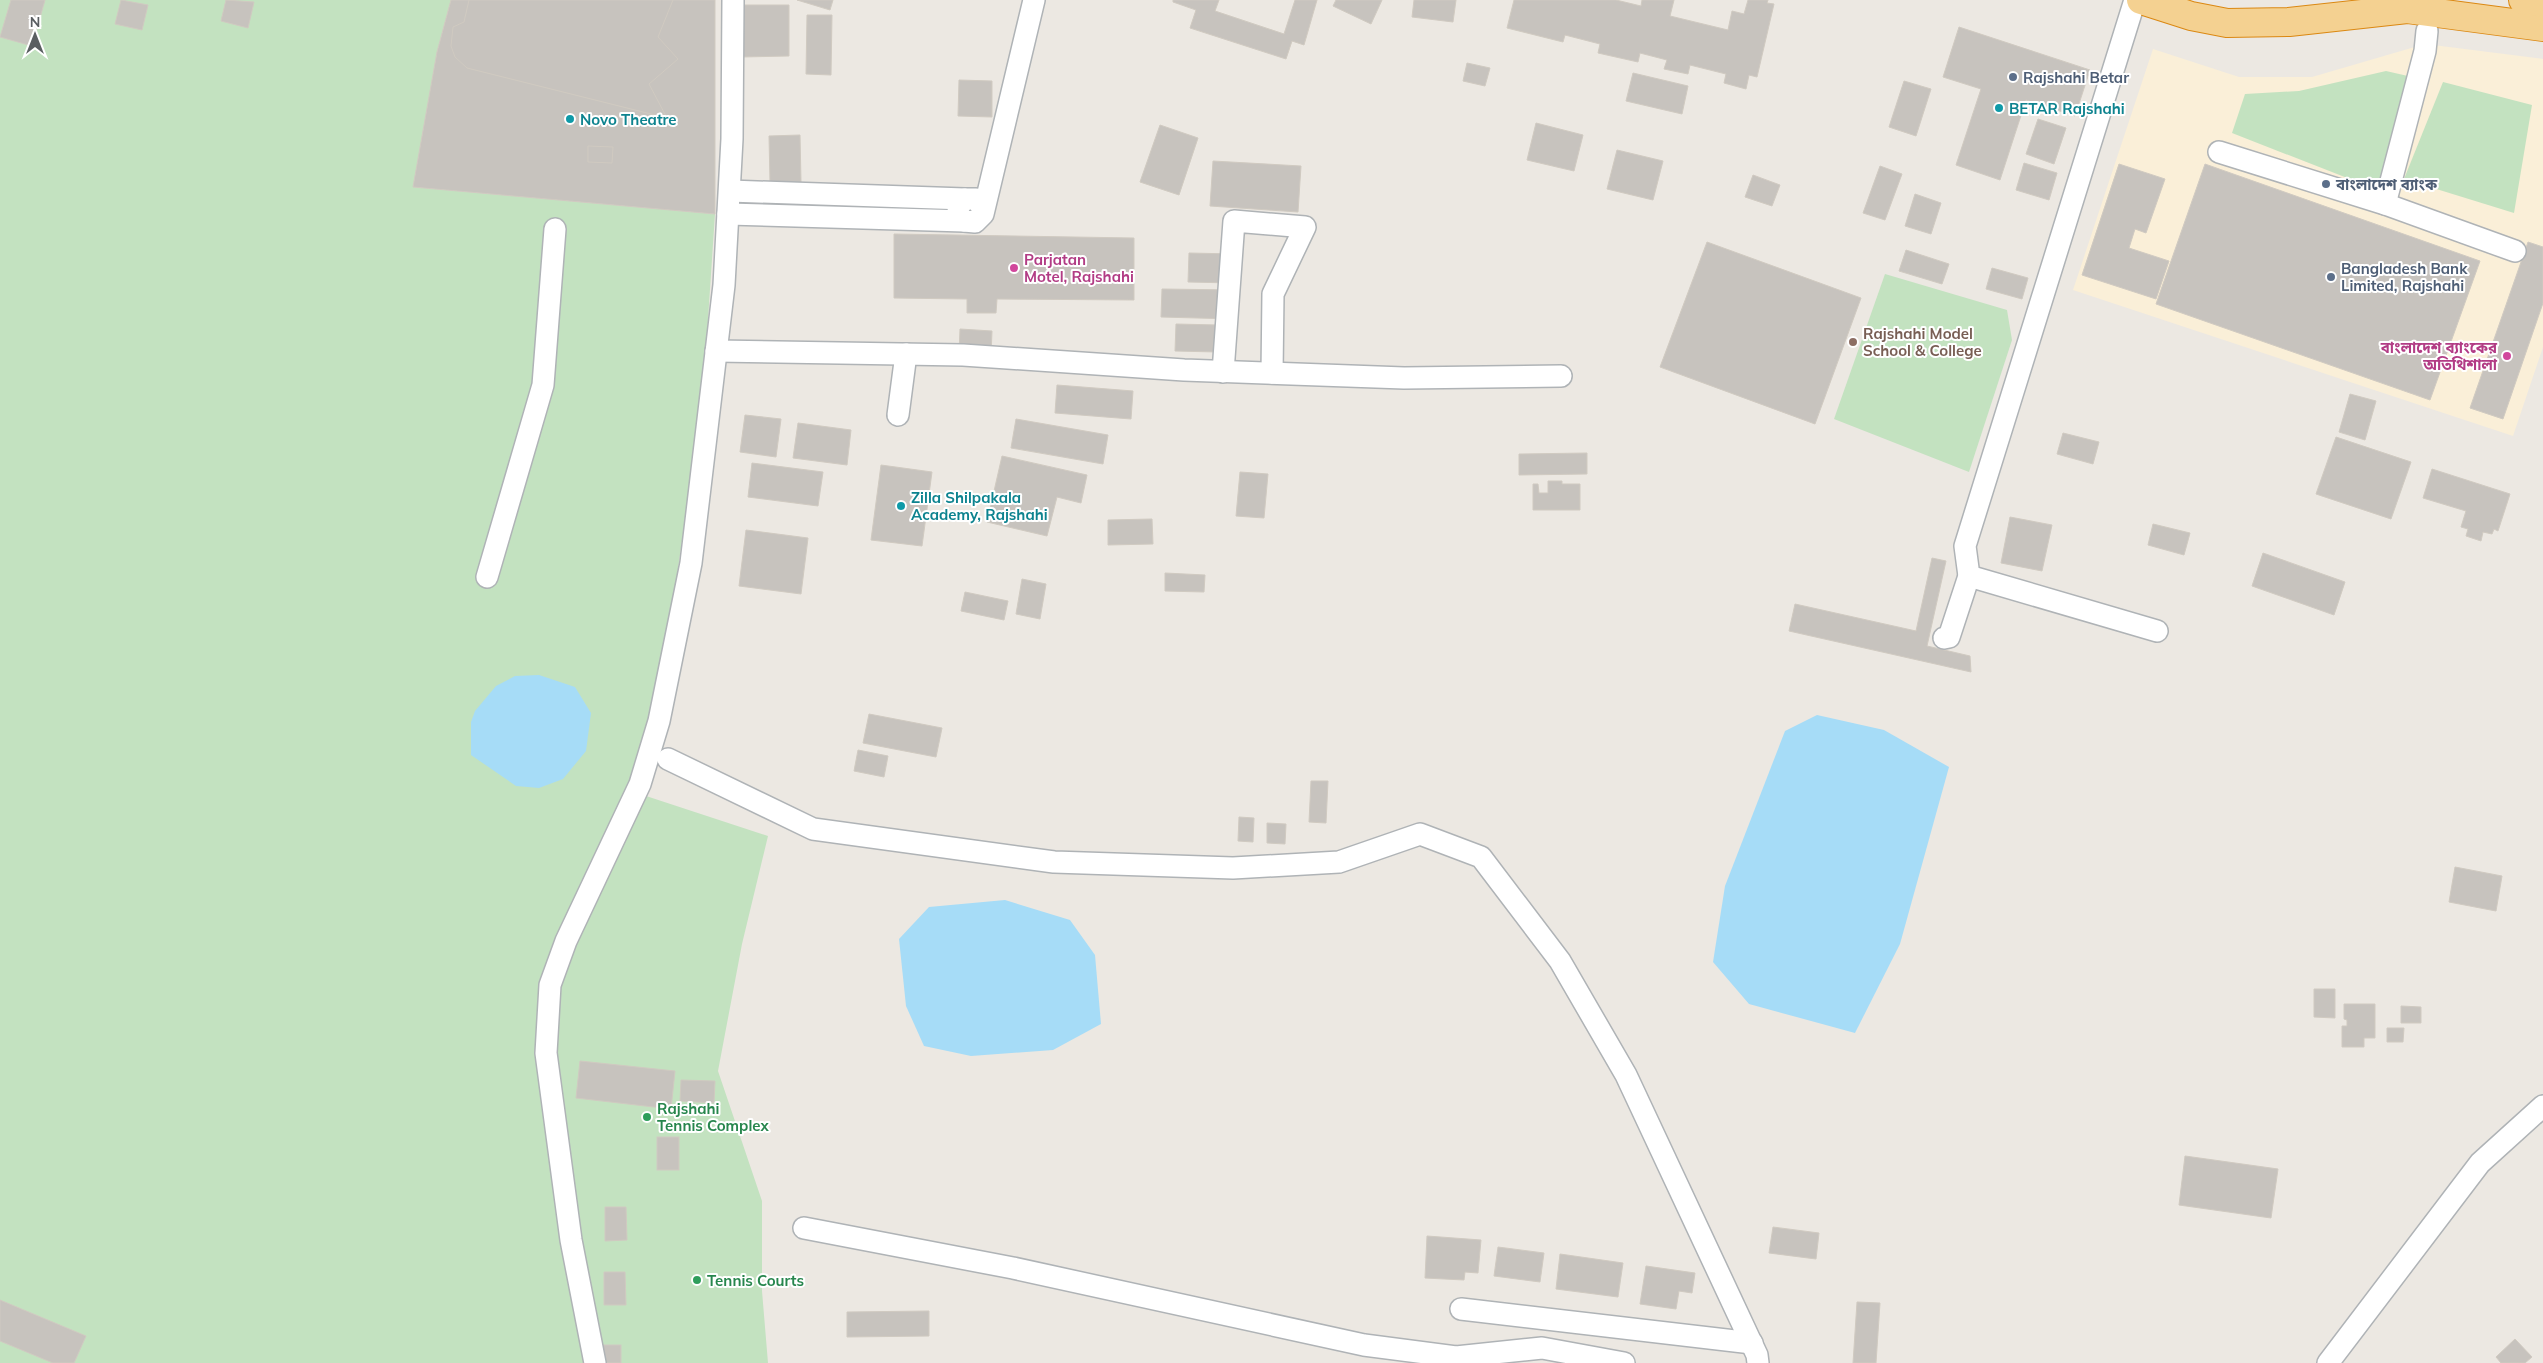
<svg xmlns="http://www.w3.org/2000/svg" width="2543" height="1363" viewBox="0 0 2543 1363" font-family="Mulish,'Noto Sans Bengali',sans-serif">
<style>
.commercial{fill:#faefd8}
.green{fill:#c3e2c0}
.water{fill:#a6dcf7}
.building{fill:#c7c3be;stroke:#d0cac1}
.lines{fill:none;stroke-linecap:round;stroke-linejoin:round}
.minor-casing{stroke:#afb3b6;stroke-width:24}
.highway-casing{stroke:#db8812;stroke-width:30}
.minor{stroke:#fff;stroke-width:21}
.highway{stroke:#f4d191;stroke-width:28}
.service-dot{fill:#5c6f8a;stroke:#fff;stroke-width:2}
.culture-dot{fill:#0f9aa8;stroke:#fff;stroke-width:2}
.hotel-dot{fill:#d1479c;stroke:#fff;stroke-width:2}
.education-dot{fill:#8d6e63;stroke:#fff;stroke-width:2}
.leisure-dot{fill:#2e9e5b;stroke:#fff;stroke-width:2}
.labels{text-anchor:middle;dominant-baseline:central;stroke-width:4;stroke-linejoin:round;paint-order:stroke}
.service-label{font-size:15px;font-weight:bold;fill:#4e5e75;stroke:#fff;text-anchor:start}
.culture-label{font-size:15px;font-weight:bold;fill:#0d838f;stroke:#fff;text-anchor:start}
.hotel-label{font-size:15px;font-weight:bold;fill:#b23c85;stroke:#fff;text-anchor:start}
.education-label{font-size:15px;font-weight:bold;fill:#785e54;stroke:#fff;text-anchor:start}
.leisure-label{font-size:15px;font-weight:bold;fill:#27864d;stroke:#fff;text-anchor:start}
</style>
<rect width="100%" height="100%" fill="#ece8e2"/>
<path class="commercial" d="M2425,44l118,15v288l-30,89 -440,-146 80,-241 86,28h73z"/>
<g class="green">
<path d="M0,0h451l-14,52 -24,135 302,27 -12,181 -37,257 -18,90 -105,241 46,380h-589z"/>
<path d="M2386,71l35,8 -35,95 -11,8 -15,1 -128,-50 13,-39 54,-3z"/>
<path d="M2443,82l89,23 -18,108 -110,-34z"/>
<path d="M1885,274l122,36 5,30 -43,132 -135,-53z"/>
<path d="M640,794l128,42 -26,108 -24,127 44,130v90l6,72h-169l-48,-309 3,-66z"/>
</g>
<g class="water">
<path d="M539,675l36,12 16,26 -5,38 -23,28 -24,9 -23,-2 -45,-31v-33l4,-11 21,-25 19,-10z"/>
<path d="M1817,715l67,15 65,37 -49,177 -45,89 -106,-29 -36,-42 12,-76 60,-155z"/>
<path d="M1005,900l65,20 25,35 6,69 -48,26 -82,6 -47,-10 -18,-40 -7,-67 30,-32z"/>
</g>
<g class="building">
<path d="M11,0h34l-13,46 -32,-9z"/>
<path d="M121,0l27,5 -6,25 -27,-6z"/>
<path d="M226,0l28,2 -6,26 -27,-7z"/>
<path d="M451,0h264v214l-302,-27 24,-135z"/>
<path d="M469,0h204l-15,37 20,22 -29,25 18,34 -200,-50 -12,-11 -4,-11 2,-19 11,-5z"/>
<path d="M797,0h36l-3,10z"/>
<path d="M1173,0h46l-4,11 69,23 11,-34h22l-13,45 -12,-4 -6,18 -96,-31 6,-18 -23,-8z"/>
<path d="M1336,0h46l-11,24 -38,-18z"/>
<path d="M1414,0h42l-3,22 -41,-5z"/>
<path d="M1514,0h102l25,6 1,-6h32l-4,16 58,14 4,-19 12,3 4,-14h20l-1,3 7,1 -17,73 -8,-2 -3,14 -22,-6 2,-9 -36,-9 -2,9 -24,-5 3,-9 -27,-7 -2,9 -40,-9 2,-9 -35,-9 -2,7 -56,-14z"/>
<path d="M742,5h47v51l-47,1z"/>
<path d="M807,15h25l-1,60 -25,-1z"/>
<path d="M1959,27l131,43 -15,46 -49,-16 -26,80 -44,-15 25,-76 -38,-12z"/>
<path d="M1467,63l23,5 -5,18 -22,-5z"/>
<path d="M1633,73l55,13 -6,28 -56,-13z"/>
<path d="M959,80l33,1v36l-34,-1z"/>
<path d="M1904,81l27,8 -15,47 -27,-9z"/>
<path d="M2038,119l28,9 -12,36 -28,-10z"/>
<path d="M1536,123l47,12 -9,36 -47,-11z"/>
<path d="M1160,125l38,13 -19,57 -39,-13z"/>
<path d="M800,135l1,47h-31l-1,-46z"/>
<path d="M588,146l25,1 -1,16 -24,-1z"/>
<path d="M1617,150l46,11 -10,39 -46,-11z"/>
<path d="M1213,161l88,5 -3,46 -88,-6z"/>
<path d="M2024,163l33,10 -8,27 -33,-10z"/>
<path d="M2119,164l46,15 -19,54 -11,-4 -6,19 40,13 -13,38 -74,-24z"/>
<path d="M2205,164l275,97 -50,139 -274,-96z"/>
<path d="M1880,166l22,8 -17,46 -22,-7z"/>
<path d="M1753,175l27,10 -8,21 -27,-9z"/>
<path d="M1915,194l26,9 -10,31 -26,-8z"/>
<path d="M894,234l240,4v62l-137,-1 -1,14h-29v-14l-73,-1z"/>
<path d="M1707,242l154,56 -46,126 -155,-57z"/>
<path d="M2528,242l15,5v56l-40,116 -33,-11z"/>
<path d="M1906,250l43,14 -7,20 -43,-13z"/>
<path d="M1189,253l45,1 -1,29 -45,-1z"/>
<path d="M1992,268l36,10 -6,21 -36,-10z"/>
<path d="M1162,289l73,1 -1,29 -73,-2z"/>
<path d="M1176,324l42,1 -1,27 -42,-1z"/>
<path d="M960,329l32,2 -1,24 -32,-1z"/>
<path d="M1057,385l76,6 -2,28 -76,-6z"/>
<path d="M2350,394l26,7 -11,39 -26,-8z"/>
<path d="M745,415l36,4 -5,38 -36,-5z"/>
<path d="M1016,419l92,16 -5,29 -92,-16z"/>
<path d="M798,423l53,7 -4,35 -54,-7z"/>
<path d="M2063,433l36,9 -6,22 -36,-10z"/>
<path d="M2336,437l75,25 -20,57 -75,-25z"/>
<path d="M1587,453v21l-68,1v-21z"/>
<path d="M1002,456l85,19 -6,28 -24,-6 -10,39 -60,-14z"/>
<path d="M752,463l71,9 -5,34 -70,-9z"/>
<path d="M881,465l51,7 -10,74 -51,-6z"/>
<path d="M2432,469l78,25 -12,37 -4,-2 -2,5 -9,-2 -2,9 -15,-5 2,-7 -7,-2 5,-16 -43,-13z"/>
<path d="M1240,472l28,2 -4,44 -28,-2z"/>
<path d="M1548,481h14v3h18v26h-47v-26h5l1,9h9z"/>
<path d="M2010,517l42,8 -10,46 -41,-8z"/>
<path d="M1152,519l1,25 -45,1v-25z"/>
<path d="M2153,524l37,9 -6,22 -36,-10z"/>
<path d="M746,530l62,8 -7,56 -62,-8z"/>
<path d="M2263,553l82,29 -11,33 -82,-29z"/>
<path d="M1932,558l14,3 -19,85 43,10 1,16 -182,-41 6,-27 121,27z"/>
<path d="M1165,573l40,2 -1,17 -39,-1z"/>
<path d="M1022,579l24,5 -6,35 -24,-5z"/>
<path d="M965,592l43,9 -4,19 -43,-9z"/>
<path d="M869,714l73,14 -6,29 -73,-14z"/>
<path d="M858,750l30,6 -4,21 -30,-6z"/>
<path d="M1311,781h17l-2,42 -17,-1z"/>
<path d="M1239,817l15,1 -1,24 -15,-1z"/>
<path d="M1267,823l19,1 -1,20 -18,-1z"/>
<path d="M2455,867l47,9 -6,35 -47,-9z"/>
<path d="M2314,989h21v29l-21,-1z"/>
<path d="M2344,1004h31v34h-11v9h-22v-21h5v-6l-3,-1z"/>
<path d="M2401,1006l20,1v16h-20z"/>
<path d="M2387,1028h17l-1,14h-16z"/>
<path d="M580,1061l95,10 -4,38 -95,-11z"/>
<path d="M681,1080l34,1 -1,22 -34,-2z"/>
<rect x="657" y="1137" width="22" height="33"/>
<path d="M2185,1156l93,13 -7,49 -92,-13z"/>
<path d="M605,1207h21l1,33 -22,1z"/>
<path d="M1773,1227l46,6 -3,26 -47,-6z"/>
<path d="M1427,1236l54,4 -3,33 -13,-1 -1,8 -39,-2z"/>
<path d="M1498,1247l46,6 -4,29 -46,-6z"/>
<path d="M1560,1254l63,9 -5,34 -62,-8z"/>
<path d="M1646,1266l49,7 -3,20 -13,-2 -3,18 -36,-5z"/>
<path d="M604,1272h21l1,33h-22z"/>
<path d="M0,1300l86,36 -12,27h-21l-53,-22z"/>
<path d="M1857,1302l23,1 -4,60h-23z"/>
<path d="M929,1311v25l-82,1v-25z"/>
<path d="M2515,1339l17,18 -7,6h-24l-5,-6z"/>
<rect x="599" y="1345" width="22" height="18"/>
</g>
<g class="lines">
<g class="minor-casing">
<g id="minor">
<path d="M2135,0l-170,546 4,30 188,55"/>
<path d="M2219,152l166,52 130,47"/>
<path d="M730,191l235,8"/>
<path d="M2385,204l40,-153 2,-20"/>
<path d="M728,214l236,7"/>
<path d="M983,214v-6l-7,-9h-11l-7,8 1,10 5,4 11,1 8,-8 51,-214"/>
<path d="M716,351l247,4 221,15 220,8 157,-2"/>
<path d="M1223,372l11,-151 71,6 -32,67 -1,79"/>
<path d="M898,415l8,-61"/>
<path d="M487,577l56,-192 12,-156"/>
<path d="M1944,638l5,-1 20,-61"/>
<path d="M668,759l145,70 241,33 179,6 106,-6 81,-28 61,23 79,104 66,114 131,280 1,8"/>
<path d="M804,1228l209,40 351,77 92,12 86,-9 82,15"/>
<path d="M1461,1309l291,34"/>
<path d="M595,1363l-24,-123 -25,-187 4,-68 16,-44 74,-157 19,-63 32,-158 33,-278 8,-146 1,-139"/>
<path d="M2328,1363l152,-200 63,-57"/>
</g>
</g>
<g class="highway-casing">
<g id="highway">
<path d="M2141,0l50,16 36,7 62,-1 118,-13 136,18"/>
<path d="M2523,0l20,3"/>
</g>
</g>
<use href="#minor" class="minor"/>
<use href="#highway" class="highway"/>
</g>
<g class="service-dot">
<circle cx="2013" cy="77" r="5"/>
<circle cx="2326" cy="184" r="5"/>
<circle cx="2331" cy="277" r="5"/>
</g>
<g class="culture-dot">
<circle cx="1999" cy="108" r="5"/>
<circle cx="570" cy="119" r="5"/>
<circle cx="901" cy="506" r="5"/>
</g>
<g class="hotel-dot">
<circle cx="1014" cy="268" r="5"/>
<circle cx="2507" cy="356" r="5"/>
</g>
<circle class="education-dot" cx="1853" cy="342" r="5"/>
<g class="leisure-dot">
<circle cx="647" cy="1117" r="5"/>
<circle cx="697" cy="1280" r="5"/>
</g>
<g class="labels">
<g class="service-label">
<text x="2023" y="77">Rajshahi Betar</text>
<text x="2336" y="184">বাংলাদেশ ব্যাংক</text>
<text x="2341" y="268">Bangladesh Bank<tspan x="2341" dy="17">Limited, Rajshahi</tspan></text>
</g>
<g class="culture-label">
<text x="2009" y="108">BETAR Rajshahi</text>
<text x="580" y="119">Novo Theatre</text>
<text x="911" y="497">Zilla Shilpakala<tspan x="911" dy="17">Academy, Rajshahi</tspan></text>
</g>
<g class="hotel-label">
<text x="1024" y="259">Parjatan<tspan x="1024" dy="17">Motel, Rajshahi</tspan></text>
<text x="2497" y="347" text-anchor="end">বাংলাদেশ ব্যাংকের<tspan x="2497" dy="17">অতিথিশালা</tspan></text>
</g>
<g class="education-label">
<text x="1863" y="333">Rajshahi Model<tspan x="1863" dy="17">School &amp; College</tspan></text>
</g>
<g class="leisure-label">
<text x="657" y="1108">Rajshahi<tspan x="657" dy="17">Tennis Complex</tspan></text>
<text x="707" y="1280">Tennis Courts</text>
</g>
</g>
<g transform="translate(35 35)" stroke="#ffffff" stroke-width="4" paint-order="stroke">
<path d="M0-4L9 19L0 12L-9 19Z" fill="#5a5e61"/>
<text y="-8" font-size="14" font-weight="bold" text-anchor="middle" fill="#5a5e61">N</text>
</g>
</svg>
